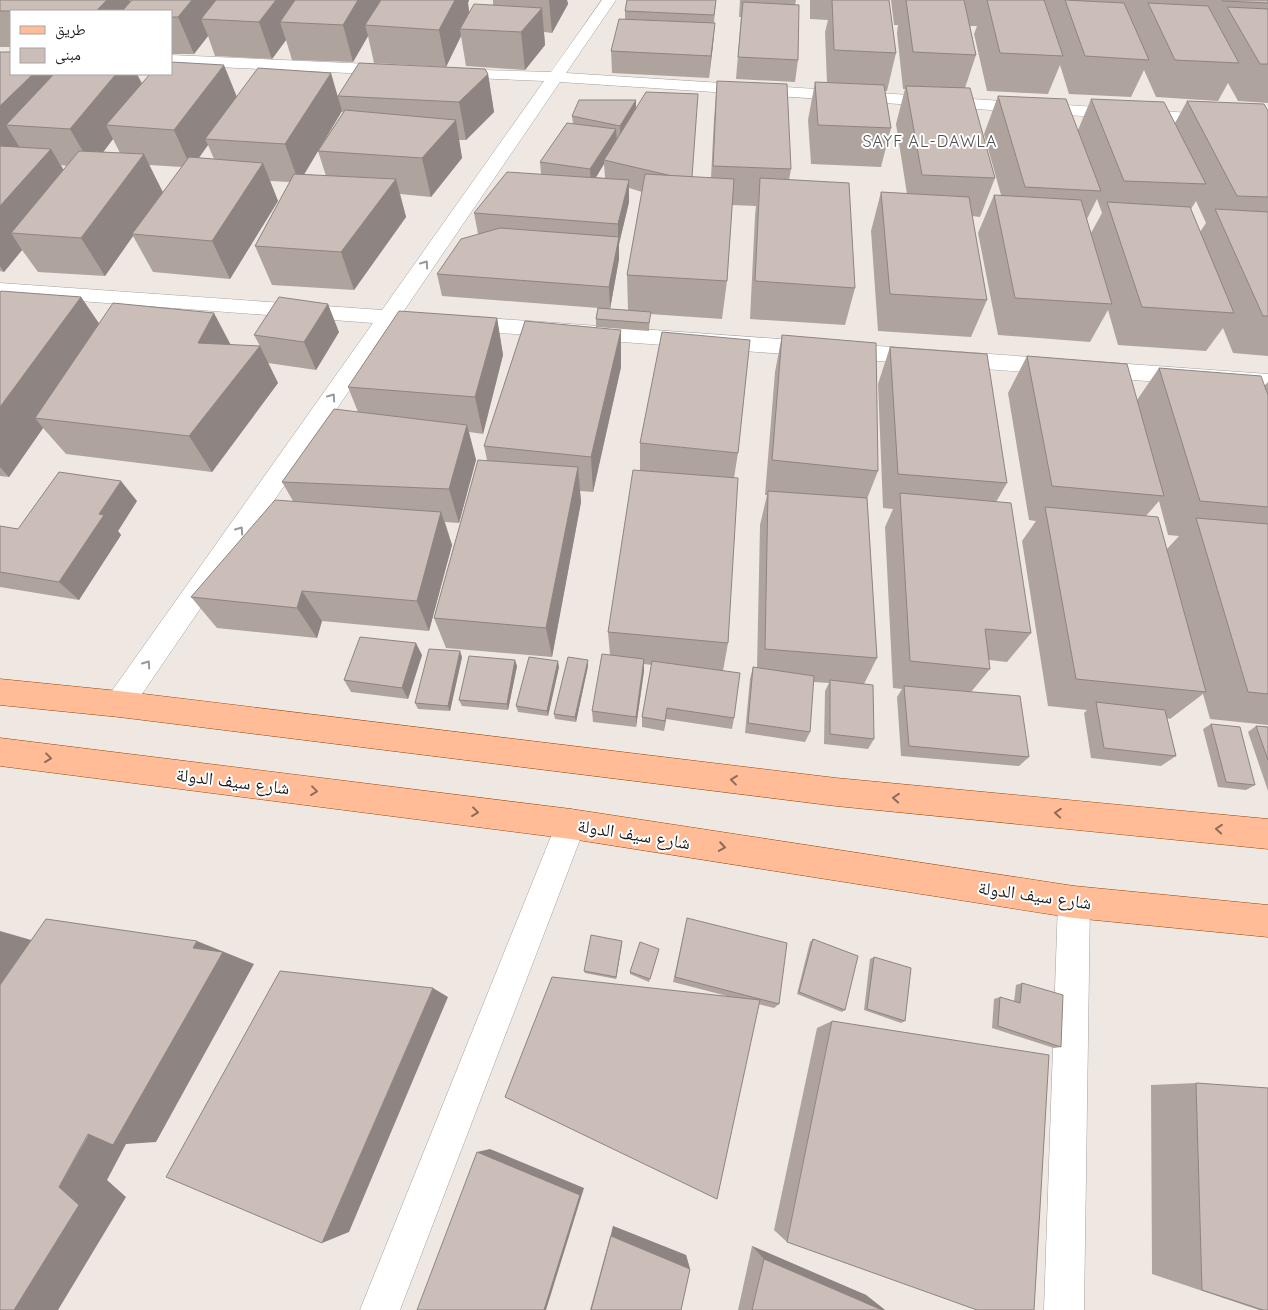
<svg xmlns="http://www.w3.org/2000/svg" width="1268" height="1310" viewBox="0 0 1268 1310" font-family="Quicksand,'Noto Naskh Arabic',sans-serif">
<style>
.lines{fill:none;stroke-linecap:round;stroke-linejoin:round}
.minor-casing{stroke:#a1a1a1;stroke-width:1}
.primary-casing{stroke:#964500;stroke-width:1}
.minor{fill:#fff;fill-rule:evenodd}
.primary{fill:#ffbc97;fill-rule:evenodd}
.wall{fill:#afa39e;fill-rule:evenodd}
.shaded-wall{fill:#8e8481}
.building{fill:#cbbdb8;stroke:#8e8481}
.oneway{stroke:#999}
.oneway2{stroke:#8e6c5a}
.labels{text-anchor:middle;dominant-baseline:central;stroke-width:4;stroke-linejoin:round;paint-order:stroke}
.far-neighbourhood-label{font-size:16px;letter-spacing:1px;fill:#505050;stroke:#fff}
.street-label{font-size:18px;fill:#1d1d1d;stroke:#fff}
</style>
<rect width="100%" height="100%" fill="#efe8e2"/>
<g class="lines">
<g class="minor-casing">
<g id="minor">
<path d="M602,0h14l-50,73 702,45v10l-708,-46 -157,230 865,62v16l-874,-65 -265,388 -10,4 -10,-4 -4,-9 4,-9 264,-372 -373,-28v-12l382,27 162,-229 -93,-4 -8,-5 2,-3 106,3z"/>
<path d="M171,55l222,10 8,5 -8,5 -222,-10z"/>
<path d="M571,809l11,4 4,11 -186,486h-40l196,-486 4,-11z"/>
<path d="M1074,886l11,5 5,11 -6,408h-40l14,-408 5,-11z"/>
</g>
</g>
<g class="primary-casing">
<g id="primary">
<path d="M0,679l119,12 717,87 432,41v30l-432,-43 -717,-89 -119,-12z"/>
<path d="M0,738l571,71 503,77 194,19v32l-194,-19 -503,-79 -571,-73z"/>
</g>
</g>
<use href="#minor" class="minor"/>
<use href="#primary" class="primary"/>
</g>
<g class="wall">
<path d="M0,0h469l-1,3 1,10 24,-8v-5h74l1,4 -16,29 -8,-1 1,13 -20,25 -59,-4 -5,-30 -15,31 -72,-4 -6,-27 -15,26 -61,-2 -6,-20 -14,19 -57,-3 -7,-20 -14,18h-23v-43h-160v36h-11z"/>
<path d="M627,0h93h-4l-2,23 -1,22 -4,33 -97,-5 -1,-22 14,-32v-8z"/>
<path d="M740,0h56l-1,5 3,55 -3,22 -59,-3 5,-62h-2z"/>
<path d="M810,0h79l7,53 -9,38h-2l6,37 -10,39 -70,-3 -3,-44 7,-38 12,1 -2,-51 3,-12 -18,-1z"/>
<path d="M891,0h377v103l-30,-2 -10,-18 -10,18 -62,-4 -12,-27 -13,27 -62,-3 -9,-29 -12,29 -61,-3 -13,-57 3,-8h-7l6,29 -11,33 30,90 -15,39 -8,-1 15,84 -16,37 -93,-6 -7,-100 10,-39 26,2 -11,-70 9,-35h-2l-6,-56 1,-8h-4z"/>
<path d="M0,52l11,22h126l5,9 94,14 102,-1 150,-22 6,38 -28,28h-7l3,18 -31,39 -31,-3 6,23 -52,73 -82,-5 -17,-39 35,-64 -20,-1 8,20 -48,78 -77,-7 -20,-36 -28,40 -67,-4 -16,-22 -18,22 -4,-1zM342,111l1,2 -25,38 8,25 -22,-2zM113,139l7,14 -17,-1zM208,145l6,14 -15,-1zM61,165l6,1 -3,4zM149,165l33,2 -19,25z"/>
<path d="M717,81l74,88 -2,11 66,108 -10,37 -95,-6 5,-103 1,-10 -24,-1 -5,76 -5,38 -72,-5 -1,17 -53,-4v-8l2,-11 -156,-12 -5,-22 41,-40 -4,-21 67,-39 -1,-12 33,-38 -1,-8 64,-16v8l56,69 19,1 3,-59zM604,164l1,14 -9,-1 1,-1zM629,188l13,4 -15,83 1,35 -18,-1 9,-50v-15l10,-42z"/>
<path d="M998,96l80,34 13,-31 84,24 12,-22 81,10v245l-35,-3 -10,-25 -17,23 -88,-6 -10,-35 -18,32 -92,-7 -20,-102 16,-38h7l-17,-61zM1097,199l5,14 -11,20 -4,-14zM1196,201l10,22 -6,9 -9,-23z"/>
<path d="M0,292l81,5 18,27 132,21 29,1 -6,-11 85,-3 -23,38 -48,-7 10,20 -66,89 -146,-18 -23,-26 -34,49 -9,-1z"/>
<path d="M497,318l6,37 -20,79 -14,-2 7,28 -17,63 -14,-1 7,23 -23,86 -107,-10 -5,17 -100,-10 -26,-31 102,-96 -11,-19 76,-70 -10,-25z"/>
<path d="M621,330v37l-28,125 -13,-1 1,11 -29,155 -106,-9 -12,-30 53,-158 -3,-14z"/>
<path d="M782,335l96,136 -11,28 10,159 -13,26 10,55 -6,10 -44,-5 1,-53 4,-8 -16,-1 -3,50 -5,10 -60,-9 5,-54 3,-12 4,1 3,-143 7,-30h-2l10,-123z"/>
<path d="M890,347l117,136 -11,19 35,131 -24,29 -18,-2 1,9 -19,23 58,65 -10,9 -118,-10 -4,-59 5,-8 -9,-1 -8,-161 8,-18 -10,-1 -5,-124z"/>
<path d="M1027,356l110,44 22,-32 105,18 4,-4v343l-58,-6 -7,-25 -33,25 -3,-1 9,38 -15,10 -70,-8 -7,-45 3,-3 -39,-4 -26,-165 14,-20 -7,-1 -21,-127zM1159,501l9,34 11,1 -12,13 -21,-33z"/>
<path d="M640,443l98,10 -4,25 -6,165 -5,28 11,47 -2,11 -66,-10 -2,12 -22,-4v-10l10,-52 -8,-1v7l-8,56 -43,-5 -1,-11 18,-56 -2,-23 32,-162z"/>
<path d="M137,501l-19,30 3,4 -42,65 -79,-13v-61l18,3z"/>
<path d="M422,655l-14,44 -57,-7 -7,-12z"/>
<path d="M462,657l-12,54 -32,-2 -3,-6z"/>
<path d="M517,666l-9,44 -46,-4 -3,-6z"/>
<path d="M588,666l-12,56 -21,-3 -1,-5z"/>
<path d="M559,667l-11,49 -30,-4 -2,-6z"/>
<path d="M1211,724l44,61 -9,5 -28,-3 -15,-58z"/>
<path d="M1256,726l12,1v64l-20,-59z"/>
<path d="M686,924l93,80 -5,4 -101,-26z"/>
<path d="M813,939l32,71 -3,2 -45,-18 13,-52z"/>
<path d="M622,943l-6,36 -31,-6 -1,-2z"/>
<path d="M659,949l-10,33 -19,-8v-2z"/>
<path d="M874,957l31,64 -4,2 -37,-13 6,-51z"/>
<path d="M1022,983l39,64 -7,1 -62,-20 2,-29 6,-2 14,5 2,-17z"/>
<path d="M832,1021l-45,221 -13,-12 43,-202z"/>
<path d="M1196,1083l72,227h-9l-107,-36 -1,-189z"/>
<path d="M613,1226l73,29 4,14 -9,41h-91z"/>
<path d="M752,1246l114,49 19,15h-147z"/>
</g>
<g class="shaded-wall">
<path d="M107,0h22l5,11h-38z"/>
<path d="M192,0h39l-30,19 7,17 -14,18 -16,-37z"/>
<path d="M276,0h30l-26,22 6,18 -14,19 -13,-37z"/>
<path d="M358,0h23l-16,25 3,11 -15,26 -10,-37z"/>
<path d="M455,0h14l-1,3 2,15 -10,11 1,7 -15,31 -7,-37z"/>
<path d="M549,0h18l1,4 -16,29z"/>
<path d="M542,8l3,37 -20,25 -4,-38z"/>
<path d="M715,23l-2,22 -4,33 2,-22z"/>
<path d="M224,65l15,37 -34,37 3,6 -17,23 -17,-38z"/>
<path d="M331,73l11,38 -43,72 -14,-39z"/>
<path d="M33,74h29l-56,51 14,23 -20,6v-48z"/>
<path d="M116,74h21l10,21 -41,30 7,14 -21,28 -22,-38z"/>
<path d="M488,74l6,38 -28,28 -7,-38z"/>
<path d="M636,100v16l-16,25v-15z"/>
<path d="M456,120l6,38 -31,39 -9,-39z"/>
<path d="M616,129l1,15 -13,16v4l-13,21 -1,-16z"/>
<path d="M51,149l23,39 -63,45 11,17 -18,22 -4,-6v-60z"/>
<path d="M144,154l19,39 -31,41 1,2 -28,40 -24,-38z"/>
<path d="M263,163l15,38 -48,78 -18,-38z"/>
<path d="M396,179l10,38 -52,73 -13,-38z"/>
<path d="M629,180v22l-10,42v15l-9,50 -1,-22 9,-48v-15z"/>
<path d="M81,297l26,38 -72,83 8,10 -34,49 -9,-10v-60z"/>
<path d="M328,304l11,28 -23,38 -12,-28z"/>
<path d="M214,313l20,38 -36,-8z"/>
<path d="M497,318l6,37 -20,79 -8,-37z"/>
<path d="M621,330v37l-28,125 -2,-35z"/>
<path d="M260,346l18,37 -66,89 -23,-36z"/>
<path d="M467,425l9,35 -17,63 -10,-34z"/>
<path d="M578,467l3,35 -29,155 -6,-29z"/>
<path d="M121,481l16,20 -19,30 3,4 -42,65 -20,-18 40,-68z"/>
<path d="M441,512l11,33 -23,86 -12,-30z"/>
<path d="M302,591l20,30 -5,17 -20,-30z"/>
<path d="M416,643l6,12 -14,44 -6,-11z"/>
<path d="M460,651l2,6 -12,54 -2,-5z"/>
<path d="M644,659v12l-8,56v-10z"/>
<path d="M515,660l2,6 -9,44 -1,-6z"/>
<path d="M588,660v6l-12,56 -1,-5z"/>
<path d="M558,661l1,6 -11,49 -1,-5z"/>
<path d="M667,708l-1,11 -2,12 1,-10z"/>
<path d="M0,931l45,13 -45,64z"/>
<path d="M197,941l57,23 -98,178 -30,2 -19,36 19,17 -68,113h-44l45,-123z"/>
<path d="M622,941v2l-6,36v-2z"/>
<path d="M433,988l15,9 -99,235 -27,11z"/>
<path d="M490,1149l94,39 -38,122h-2l-67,-158z"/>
<path d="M613,1226l73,29 4,14 -79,-33z"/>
<path d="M752,1246l114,49 19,15h-3l-118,-51z"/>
</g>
<g class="building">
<path d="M0,0h107l-11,11h-96z"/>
<path d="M132,0h60l-14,17h-7v-6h-49z"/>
<path d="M216,0h60l-17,22 -58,-3z"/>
<path d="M295,0h63l-15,25 -63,-3z"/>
<path d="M381,0h74l-16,30 -74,-5z"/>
<path d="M627,0h89l-2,15 -89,-4z"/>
<path d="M832,0h57l7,53 -62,-3z"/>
<path d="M906,0h58l12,55 -63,-3z"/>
<path d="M987,0h57l19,56 -63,-3z"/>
<path d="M1065,0l59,3 25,57 -64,-4z"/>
<path d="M1222,0h46v3l-45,-2z"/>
<path d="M743,2l56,3 -1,55 -60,-3z"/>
<path d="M1148,3l60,3 31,57 -64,-3z"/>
<path d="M474,4l68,4 -21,24 -61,-3z"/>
<path d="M1227,7l41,2v55h-8z"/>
<path d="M619,19l96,4 -4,33 -100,-5z"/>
<path d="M0,52h11v22h22l-33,32z"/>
<path d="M171,62l53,3 -50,65 -68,-5 44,-51h21z"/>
<path d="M359,63l126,6 3,5 -29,28 -121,-6z"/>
<path d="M258,68l73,5 -46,71 -80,-5z"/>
<path d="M54,74h62l-46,55 -64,-4z"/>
<path d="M717,81l70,3 4,85 -78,-3z"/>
<path d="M815,82l69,3 7,43 -73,-3z"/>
<path d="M906,86l64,2 25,90 -73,-3z"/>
<path d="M646,92l52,2 -6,83 -20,-1 -68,-16z"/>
<path d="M998,96l68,3 35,92 -76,-4z"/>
<path d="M1091,99l73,3 42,82 -82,-3z"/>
<path d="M579,100h57l-16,26 -48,-10z"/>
<path d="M1187,101l77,3 4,7v86l-31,-1z"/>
<path d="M345,110l111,10 -34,38 -104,-7z"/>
<path d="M567,123l49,6 -26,40 -50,-7z"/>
<path d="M0,146l51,3 -51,57z"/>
<path d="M79,151l65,3 -63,84 -70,-5z"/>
<path d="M189,157l74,6 -51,78 -80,-7z"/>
<path d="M507,172l122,8 -11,44 -144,-11z"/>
<path d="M294,174l102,5 -55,73 -86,-6z"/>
<path d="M645,174l89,5 -7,102 -100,-6z"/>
<path d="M760,178l89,5 6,105 -100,-7z"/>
<path d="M881,192l88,5 18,103 -97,-6z"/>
<path d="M994,195l87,5 31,104 -97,-6z"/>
<path d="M1107,202l83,5 44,106 -92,-6z"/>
<path d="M1215,209l53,3v104h-5z"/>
<path d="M500,228l119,9 -10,50 -172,-13 24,-35z"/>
<path d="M1,291l80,6 -81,110v-115z"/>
<path d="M279,297l49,7 -24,38 -50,-7z"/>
<path d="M113,303l101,10 -16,30 62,3 -71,90 -154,-18z"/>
<path d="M598,308l53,4 -2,11 -53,-4z"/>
<path d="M399,311l98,7 -22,79 -127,-10z"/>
<path d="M525,321l96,9 -30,127 -107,-11z"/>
<path d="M662,332l88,8 -12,113 -98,-10z"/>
<path d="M782,335l94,8 2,128 -106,-11z"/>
<path d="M890,347l97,7 20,129 -109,-9z"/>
<path d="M1027,356l100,8 37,132 -112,-10z"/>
<path d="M1159,368l102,8 7,19v112l-68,-6z"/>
<path d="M334,409l133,16 -18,64 -167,-7z"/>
<path d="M478,460l100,7 -32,161 -112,-10z"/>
<path d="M633,470l105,8 -10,165 -120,-11z"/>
<path d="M59,472l62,9 -22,33 5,1 -45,67 -59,-10v-46l18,3z"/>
<path d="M768,491l99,7 10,160 -112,-9z"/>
<path d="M900,493l111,10 20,130 -46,-4 5,40 -80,-8z"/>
<path d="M275,500l166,12 -24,89 -115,-10 -5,17 -106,-11z"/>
<path d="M1045,507l113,10 48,175 -130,-13z"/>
<path d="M1196,518l72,6v170l-20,-2z"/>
<path d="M360,637l56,6 -14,45 -58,-8z"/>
<path d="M429,649l31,2 -12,55 -33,-3z"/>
<path d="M602,654l42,5 -8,58 -44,-6z"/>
<path d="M469,656l46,4 -8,44 -48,-4z"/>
<path d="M529,657l29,4 -11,50 -31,-5z"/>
<path d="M568,657l20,3 -13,57 -21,-3z"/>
<path d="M652,661l88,12 -6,45 -67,-10 -2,13 -23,-4z"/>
<path d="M753,667l61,9 -4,56 -62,-9z"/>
<path d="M830,680l43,5 1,54 -44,-5z"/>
<path d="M904,686l116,10 9,61 -120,-11z"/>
<path d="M1096,702l69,8 11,46 -72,-8z"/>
<path d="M1211,724l29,3 15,58 -29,-3z"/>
<path d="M1256,726l12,1v33z"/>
<path d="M687,918l100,25 -8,61 -104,-27z"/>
<path d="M46,919l151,22 -4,7 30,4 -110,193 -25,-11 -29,53 20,18 -65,105h-14v-325z"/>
<path d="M591,935l31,6 -6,36 -32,-6z"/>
<path d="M813,939l45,17 -13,54 -46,-18z"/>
<path d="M640,942l19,7 -9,30 -20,-7z"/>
<path d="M874,957l37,11 -6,53 -38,-12z"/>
<path d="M280,971l153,17 -111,255 -156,-66z"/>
<path d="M552,977l208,23 -43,199 -212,-102z"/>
<path d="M1022,983l41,12 -2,52 -63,-21 2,-29 20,6z"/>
<path d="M832,1021l217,34 -15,255h-57l-190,-68z"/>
<path d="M1196,1083l72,5v222h-5l-61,-20z"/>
<path d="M477,1152l103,43 -36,115h-127z"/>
<path d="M611,1236l79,33 -9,41h-90z"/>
<path d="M764,1259l118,51h-130z"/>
</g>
<defs><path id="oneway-chevron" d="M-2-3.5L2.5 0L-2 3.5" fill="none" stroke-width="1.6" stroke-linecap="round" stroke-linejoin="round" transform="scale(1.25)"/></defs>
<g class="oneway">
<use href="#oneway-chevron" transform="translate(425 264) rotate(-55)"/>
<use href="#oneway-chevron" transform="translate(332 397) rotate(-55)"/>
<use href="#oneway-chevron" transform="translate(240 530) rotate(-55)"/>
<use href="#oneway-chevron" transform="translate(147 664) rotate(-55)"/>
</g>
<g class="oneway2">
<use href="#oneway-chevron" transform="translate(48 758) rotate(7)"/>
<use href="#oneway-chevron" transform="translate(734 780) rotate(-173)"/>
<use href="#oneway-chevron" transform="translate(314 791) rotate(7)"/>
<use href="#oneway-chevron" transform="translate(896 798) rotate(-175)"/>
<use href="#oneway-chevron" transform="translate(475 812) rotate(7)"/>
<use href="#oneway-chevron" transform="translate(1058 813) rotate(-175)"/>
<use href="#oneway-chevron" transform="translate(1219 829) rotate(-175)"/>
<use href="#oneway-chevron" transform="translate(722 847) rotate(9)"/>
</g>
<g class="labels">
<g class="far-neighbourhood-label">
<text x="930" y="141">SAYF AL-DAWLA</text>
</g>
<g class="street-label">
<text transform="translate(233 781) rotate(7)">شارع سيف الدولة</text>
<text transform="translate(634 834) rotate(9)">شارع سيف الدولة</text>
<text transform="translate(1035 895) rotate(8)">شارع سيف الدولة</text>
</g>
</g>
<rect x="10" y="10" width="162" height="65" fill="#ffffff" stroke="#a5a5a5"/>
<rect x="20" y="26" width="25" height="8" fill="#ffbc97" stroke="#a5a5a5"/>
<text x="55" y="35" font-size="15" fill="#1d1d1d">طريق</text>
<rect x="20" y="48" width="25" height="15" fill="#cbbdb8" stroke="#a5a5a5"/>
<text x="55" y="60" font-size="15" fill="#1d1d1d">مبنى</text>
</svg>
